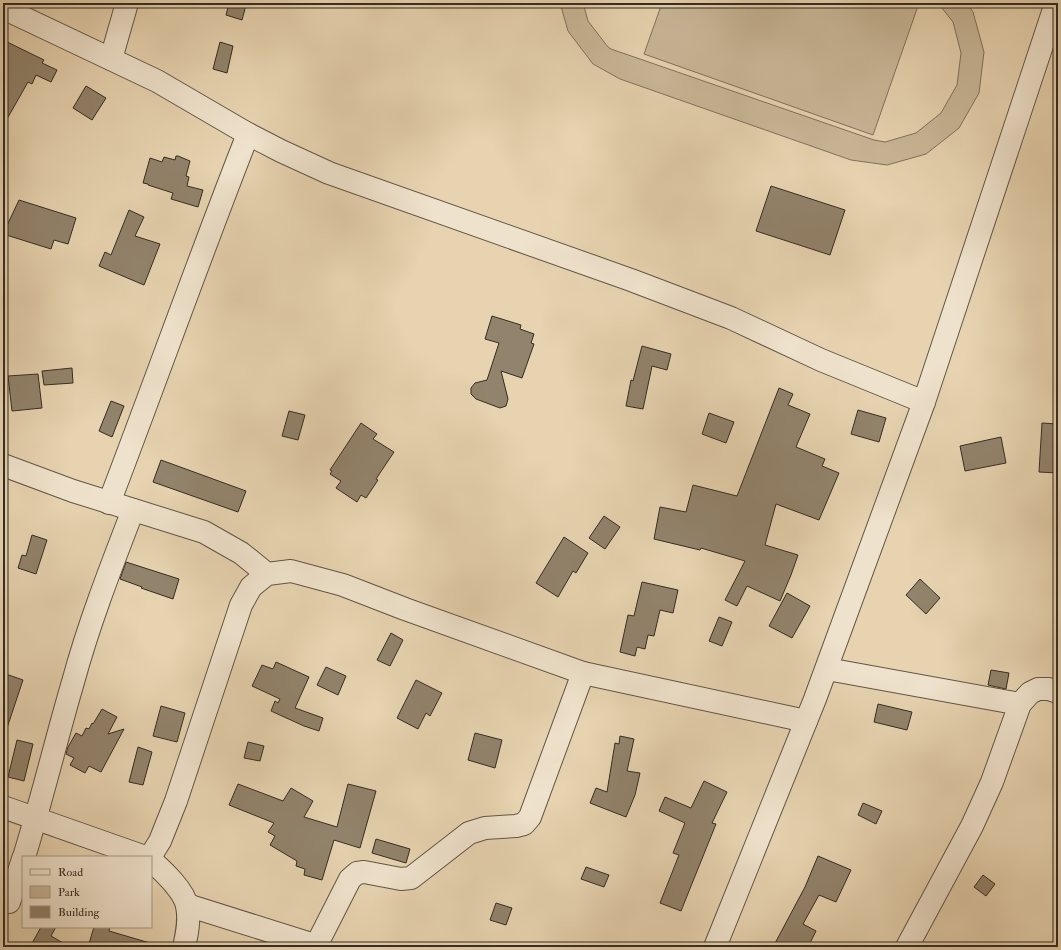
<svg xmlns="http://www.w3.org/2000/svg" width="1061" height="950" viewBox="0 0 1061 950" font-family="'IM FELL Double Pica',serif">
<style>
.green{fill:#c9b798;stroke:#7f725e}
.building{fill:#92836c;stroke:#352c23}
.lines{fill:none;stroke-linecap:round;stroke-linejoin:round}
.minor-casing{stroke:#625646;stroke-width:24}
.minor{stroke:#efe2cc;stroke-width:22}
</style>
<rect width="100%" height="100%" fill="#e7d3b0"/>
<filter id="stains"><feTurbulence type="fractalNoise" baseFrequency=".005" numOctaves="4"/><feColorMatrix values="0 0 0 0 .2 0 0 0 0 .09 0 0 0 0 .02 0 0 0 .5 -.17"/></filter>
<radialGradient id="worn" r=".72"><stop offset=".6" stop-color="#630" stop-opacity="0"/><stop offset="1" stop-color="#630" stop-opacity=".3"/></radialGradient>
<g class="green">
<path d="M560,3h23l5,18 20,26 3,2 263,91 11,2 31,-9 25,-20 16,-28 4,-32 -8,-31 -15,-19h29l6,9 11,40 -5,41 -20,35 -33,26 -39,11 -36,-5 -231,-81 -27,-15 -25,-33z"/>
<path d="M662,3h257l-46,132 -229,-81z"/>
</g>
<g class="building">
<path d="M229,3h9l8,2 -4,15 -16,-5z"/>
<path d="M3,40l41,20 -2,3 15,7 -6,12 -15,-7 -4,9 -4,-2 -25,44z"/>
<path d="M220,42l13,4 -6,27 -14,-4z"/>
<path d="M86,86l20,12 -14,22 -19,-12z"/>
<path d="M176,156h2l12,5 -4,15 3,1 -2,9 16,4 -5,17 -27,-8 2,-6 -25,-8v-1l-5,-1 7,-25 12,4 2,-5 11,3z"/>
<path d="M771,186l74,24 -15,45 -74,-24z"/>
<path d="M19,200l57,18 -8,26 -14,-4 -3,9 -48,-15z"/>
<path d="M129,210l15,7 -9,19 25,8 -16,41 -45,-19 6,-14 6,3z"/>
<path d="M492,316l29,9 -1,4 14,5 -3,9 3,1 -12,34 -21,-7 7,28 -2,7 -6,2 -24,-9 -5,-5v-6l4,-5 12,-3 12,-37 -14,-4z"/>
<path d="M642,346l29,8 -4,16 -15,-4 -9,43 -17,-3 5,-26 2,1z"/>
<path d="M72,368l1,15 -29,2 -2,-14z"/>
<path d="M38,374l4,34 -30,3 -4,-35z"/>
<path d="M779,388l14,6 -5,11 22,9 -14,33 29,12 -3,7 17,7 -20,47 -43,-16 -11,41 33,10 -7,20 -11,26 -33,-15 -10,20 -12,-6 20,-39 -44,-13 -1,2 -46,-11 6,-32 26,5 7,-27 44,11z"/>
<path d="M111,401l13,5 -12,31 -13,-6z"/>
<path d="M858,410l28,8 -7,24 -28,-8z"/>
<path d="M289,411l16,4 -7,25 -16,-4z"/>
<path d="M709,413l25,9 -8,21 -24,-9z"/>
<path d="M361,423l16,11 -4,5 21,13 -18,27 2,1 -12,18 -5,-3 -4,7 -21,-14 5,-7 -11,-7 2,-3 -2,-1z"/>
<path d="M1042,423l16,1v49l-19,-1z"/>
<path d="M1001,437l5,26 -41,8 -5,-25z"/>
<path d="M161,460l85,31 -8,21 -85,-30z"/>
<path d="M604,516l16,11 -15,22 -16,-11z"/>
<path d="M32,535l15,5 -11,34 -18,-6 4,-13 4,1z"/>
<path d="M564,537l24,16 -12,20 -3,-2 -15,26 -22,-14z"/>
<path d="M126,562l53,17 -6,20 -32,-11 1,-1 -22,-8z"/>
<path d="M920,579l20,19 -14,16 -20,-19z"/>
<path d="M642,582l36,8 -5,23 -13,-3 -6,26 -6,-1 -3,14 -8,-2 -2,9 -15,-4 8,-37 6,1z"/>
<path d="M787,593l23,13 -18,32 -23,-12z"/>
<path d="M719,617l13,5 -10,24 -13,-5z"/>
<path d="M391,633l12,7 -13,26 -13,-6z"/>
<path d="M276,662l33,15 -14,31 28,10 -4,13 -15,-5 -33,-15 4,-10 3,2 2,-4 -28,-13 10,-21 11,4z"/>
<path d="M326,667l20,9 -8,19 -21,-10z"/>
<path d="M991,670l18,3 -3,16 -18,-4z"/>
<path d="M3,673l20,7 -17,51 -3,-1z"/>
<path d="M416,680l26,13 -12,23 -4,-3 -8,16 -21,-11z"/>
<path d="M878,704l34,8 -5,18 -33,-8z"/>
<path d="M161,706l24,7 -8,29 -24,-6z"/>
<path d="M102,709l15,8 -9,17 16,-5 -23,43 -12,-6 -4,7 -15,-8 4,-7 -8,-4 2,-7 8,-14 6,3 4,-8 3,1 3,-6 1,1z"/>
<path d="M475,733l27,7 -7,28 -27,-8z"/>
<path d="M620,736l14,3 -7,32 13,2 -5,22 -9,22 -36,-14 6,-15 11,4 8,-49 4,1z"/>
<path d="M17,740l16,4 -9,37 -16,-4z"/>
<path d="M248,742l16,4 -4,15 -16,-3z"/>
<path d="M138,747l14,5 -9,33 -14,-3z"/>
<path d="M704,781l23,11 -15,31 4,1 -35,87 -21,-8 19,-48 -6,-2 12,-30 -26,-12 6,-14 26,11z"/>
<path d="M238,784l45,17 8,-13 22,13 -9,16 33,10 11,-43 28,7 -16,57 -26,-8 -12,40 -18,-5 1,-6 -9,-3 1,-5 -27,-16 5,-9 -7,-4 6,-9 -45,-18z"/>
<path d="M863,803l19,8 -6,13 -18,-9z"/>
<path d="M376,839l34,10 -4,14 -34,-10z"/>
<path d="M818,856l33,14 -15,32 -17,-7 -16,29 13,7 -8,16h-35l32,-60z"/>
<path d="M586,867l23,8 -5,12 -23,-8z"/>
<path d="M983,875l12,9 -9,12 -12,-9z"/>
<path d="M496,903l16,5 -6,17 -16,-5z"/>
<path d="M41,927h15l-5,9 19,11h-40z"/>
<path d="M94,927h16l-1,4 41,12v4h-62z"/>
</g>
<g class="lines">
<g class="minor-casing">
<g id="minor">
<path d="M3,8l154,73 91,53"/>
<path d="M111,59l16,-56"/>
<path d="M3,465l70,26 131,41 37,21 26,21"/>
<path d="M109,503c47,-123 91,-247 139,-369l33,17 48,22 302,107 100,38 90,42 103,42"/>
<path d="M827,669l193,35"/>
<path d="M3,807l142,50"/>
<path d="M24,857c18,-58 32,-117 49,-175 16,-59 38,-115 60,-172"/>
<path d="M150,857l10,-16 16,-40 65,-196 10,-18 16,-13 24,-3 52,14 62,24 178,64 223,48"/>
<path d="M151,860c12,11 33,30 36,46 3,14 0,28 -3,41"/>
<path d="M9,902l14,-43"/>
<path d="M187,905l124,39 4,-1 4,-3 31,-61 7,-6 7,-1 37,7 10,-1 58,-45 16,-5 31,-2 8,-2 6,-7 53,-144"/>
<path d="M715,947l100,-248 109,-297 131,-396 3,-1"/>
<path d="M907,947l65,-121 20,-44 28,-78 10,-11 8,-4h11l9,3"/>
</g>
</g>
<use href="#minor" class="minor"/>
</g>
<rect width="1061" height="950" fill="none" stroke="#e7d3b0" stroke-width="16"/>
<rect x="4" y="4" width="1053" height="942" fill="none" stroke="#352c23" stroke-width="2"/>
<rect x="8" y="8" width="1045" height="934" fill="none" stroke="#352c23"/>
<rect x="22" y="856" width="130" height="72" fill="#efe2cc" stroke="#a59988"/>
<rect x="30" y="869" width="20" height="6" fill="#efe2cc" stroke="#a59988"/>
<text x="58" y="876" font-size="12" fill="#352c23">Road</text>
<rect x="30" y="886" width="20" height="12" fill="#c9b798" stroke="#a59988"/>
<text x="58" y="896" font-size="12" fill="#352c23">Park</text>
<rect x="30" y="906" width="20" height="12" fill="#92836c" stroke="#a59988"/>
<text x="58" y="916" font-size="12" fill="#352c23">Building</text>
<rect width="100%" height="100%" filter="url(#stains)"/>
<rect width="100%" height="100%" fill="url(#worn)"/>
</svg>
